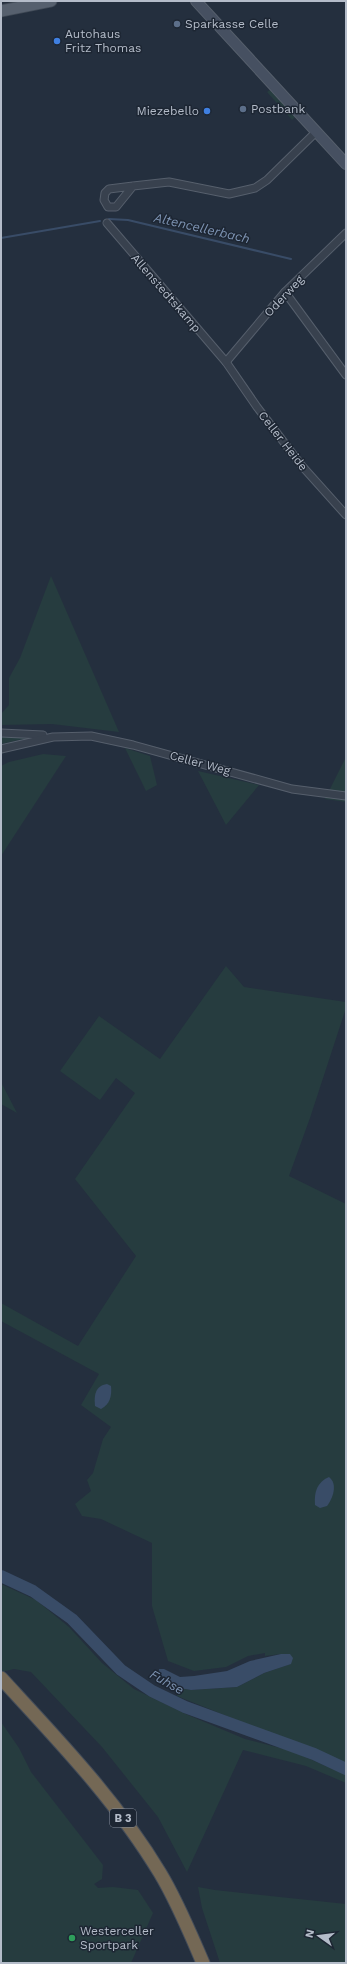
<svg xmlns="http://www.w3.org/2000/svg" width="347" height="1964" viewBox="0 0 347 1964" font-family="'Work Sans',sans-serif">
<style>
.green{fill:#263c3f}
.water{fill:#394c67}
.lines{fill:none;stroke-linecap:round;stroke-linejoin:round}
.stream{stroke:#394c67;stroke-width:2}
.river{stroke:#394c67;stroke-width:12}
.street-casing{stroke:#565f6c;stroke-width:9}
.secondary-casing{stroke:#565f6c;stroke-width:12}
.primary-casing{stroke:#414a57;stroke-width:13}
.highway-casing{stroke:#434c59;stroke-width:15}
.street{stroke:#38414e;stroke-width:7}
.secondary{stroke:#465061;stroke-width:10}
.primary{stroke:#56606e;stroke-width:11}
.highway{stroke:#746855;stroke-width:13}
.service-dot{fill:#5c6f8a;stroke:#1d2633;stroke-width:1.5}
.shop-dot{fill:#3f7fe0;stroke:#1d2633;stroke-width:1.5}
.leisure-dot{fill:#2e9e5b;stroke:#1d2633;stroke-width:1.5}
.labels{text-anchor:middle;dominant-baseline:central;stroke-width:3;stroke-linejoin:round;paint-order:stroke}
.shield{fill:#1d2633;stroke:#878f9c;stroke-width:1}
.shield-label{font-size:11px;font-weight:bold;fill:#b4bcc9}
.poi-label{font-size:12px;fill:#b4bcc9;stroke:#1d2633;text-anchor:start}
.street-label{font-size:12px;fill:#b4bcc9;stroke:#1d2633}
.water-label{font-size:13px;font-style:italic;fill:#7c92b1;stroke:#1d2633}
</style>
<rect width="100%" height="100%" fill="#242f3e"/>
<g class="green">
<path d="M270,90l25,27 -3,3 -25,-28z"/>
<path d="M51,576l68,156 -67,-8 -51,1v-11l8,-9v-27l11,-20z"/>
<path d="M1,736l31,1 -31,7z"/>
<path d="M125,748l25,8 7,29 -11,6z"/>
<path d="M43,754l23,2 -65,100v-90l8,-4z"/>
<path d="M346,757v45l-21,-3z"/>
<path d="M198,771l61,14 -33,40z"/>
<path d="M226,966l18,21 102,15v6l-36,110 -21,58 57,28v560l-169,-68 2,-8 12,2 46,-3 27,-14 26,-9 -9,-10 -16,2v-3l-17,3 -22,11 -32,4 -26,-10 -16,-55v-63l-51,-24 -19,-3 -7,-12 16,-13 -4,-11 6,-7 10,-34 8,-12 -30,-22 18,-31 -98,-53v-18l77,43 58,-90 -61,-77 60,-86 -19,-15 -16,22 -40,-29 39,-55 61,43z"/>
<path d="M1,1083l1,1 15,29 -16,-9z"/>
<path d="M1,1584l35,16 33,27 33,36 32,26 54,26 57,24 47,12 54,24v8l-40,-17 -63,-16 -56,122 -29,-55 -56,-70 -71,-75 -17,-3 -13,3z"/>
<path d="M1,1722l18,26 12,24 72,93 -1,14 -8,5 4,4 15,-1 25,3 15,23 -22,50h-130z"/>
<path d="M198,1887l17,3 131,14v59h-126l-18,-55z"/>
</g>
<g class="water">
<path d="M107,1384l4,2c1,10 -1,18 -10,23l-6,-3c-1,-11 0,-20 12,-22z"/>
<path d="M329,1477c9,7 4,21 -2,29l-7,2 -5,-3c-1,-13 2,-23 14,-28z"/>
<path d="M281,1654h9l3,4 -2,6 -27,9 -27,14 -46,3 -12,-2 -20,-14v-5h5l16,8 14,-1 33,-5 23,-10z"/>
</g>
<g class="lines">
<g class="stream">
<path d="M109,219l19,1 163,39"/>
<path d="M1,238l99,-17"/>
</g>
<path class="river" d="M1,1576l32,15 39,28 49,51 31,21 33,16 129,47 32,15"/>
<g class="street-casing">
<g id="street">
<path d="M133,186l-17,21h-8l-4,-7 1,-7 4,-4 24,-3 36,-4 60,12 26,-6 12,-8 49,-48"/>
<path d="M107,223l119,139 31,45 45,59 44,49"/>
<path d="M285,292l61,83"/>
<path d="M226,362l59,-70 61,-59"/>
<path d="M1,733l42,2"/>
<path d="M1,749l52,-12 38,-1 42,9 159,44 54,7"/>
</g>
</g>
<g class="secondary-casing">
<path id="secondary" d="M196,1l150,163"/>
</g>
<g class="primary-casing">
<path id="primary" d="M1,11l50,-10"/>
</g>
<g class="highway-casing">
<path id="highway" d="M1,1678c57,62 115,122 159,195 17,28 30,60 43,90"/>
</g>
<use href="#street" class="street"/>
<use href="#secondary" class="secondary"/>
<use href="#primary" class="primary"/>
<use href="#highway" class="highway"/>
</g>
<g class="service-dot">
<circle cx="177" cy="24" r="4"/>
<circle cx="243" cy="109" r="4"/>
</g>
<g class="shop-dot">
<circle cx="57" cy="41" r="4"/>
<circle cx="207" cy="111" r="4"/>
</g>
<circle class="leisure-dot" cx="72" cy="1938" r="4"/>
<g class="labels">
<rect class="shield" x="110" y="1809" width="26" height="18" rx="3"/>
<g class="shield-label">
<text x="123" y="1818">B 3</text>
</g>
<g class="poi-label">
<text x="185" y="24">Sparkasse Celle</text>
<text x="65" y="34">Autohaus<tspan x="65" dy="14">Fritz Thomas</tspan></text>
<text x="251" y="109">Postbank</text>
<text x="199" y="111" text-anchor="end">Miezebello</text>
<text x="80" y="1931">Westerceller<tspan x="80" dy="14">Sportpark</tspan></text>
</g>
<g class="street-label">
<text transform="translate(166 293) rotate(49)">Allenstedtskamp</text>
<text transform="translate(284 296) rotate(-47)">Oderweg</text>
<text transform="translate(283 441) rotate(52)">Celler Heide</text>
<text transform="translate(200 763) rotate(15)">Celler Weg</text>
</g>
<g class="water-label">
<text transform="translate(202 228) rotate(13)">Altencellerbach</text>
<text transform="translate(167 1682) rotate(29)">Fuhse</text>
</g>
</g>
<rect width="347" height="1964" fill="none" stroke="#b4bcc9" stroke-width="4"/>
<g transform="translate(319 1936) rotate(284)" stroke="#1d2633" stroke-width="3" paint-order="stroke">
<path d="M0-3L7 15L0 10L-7 15Z" fill="#b4bcc9"/>
<text y="-6" font-size="11" font-weight="bold" text-anchor="middle" fill="#b4bcc9">N</text>
</g>
</svg>
